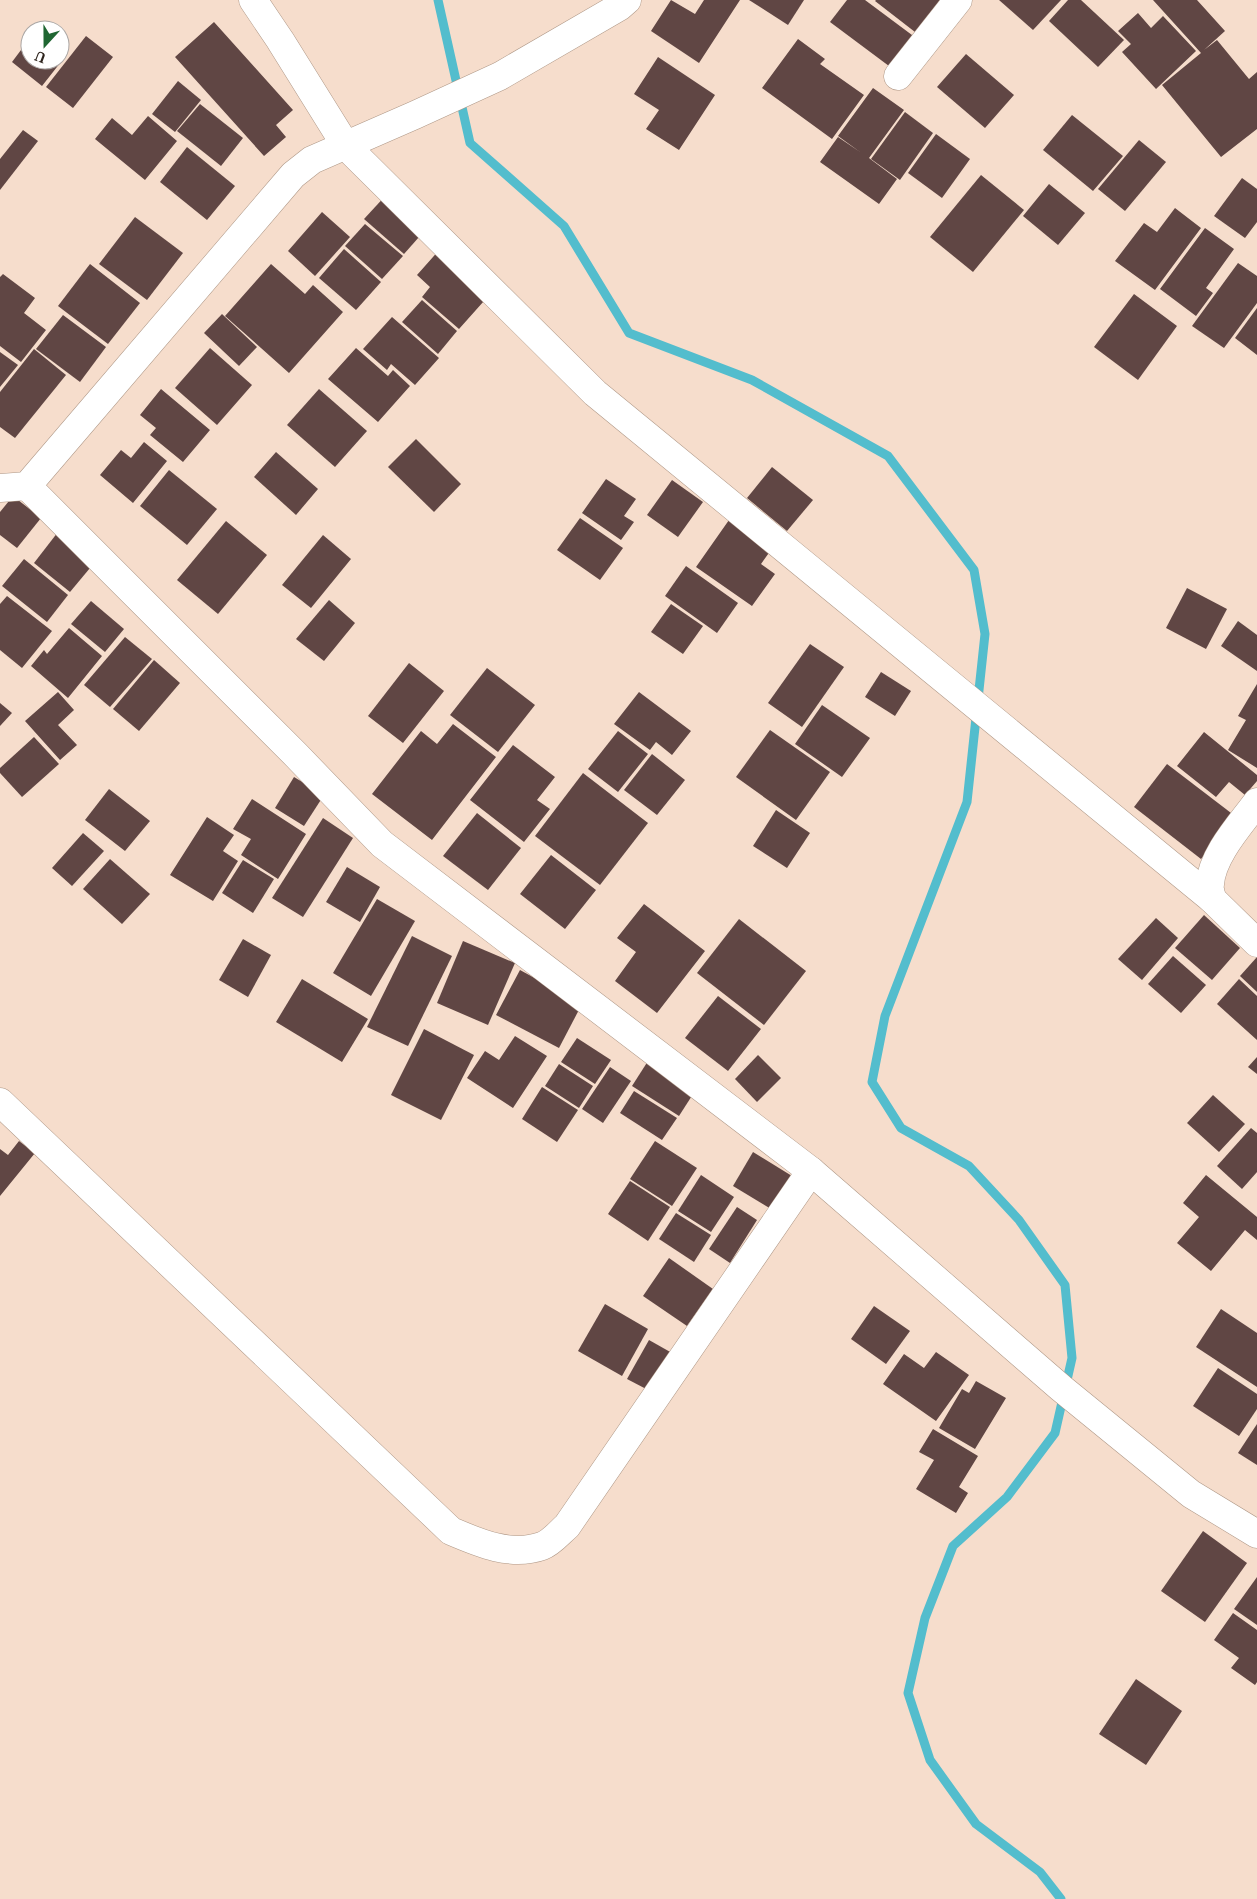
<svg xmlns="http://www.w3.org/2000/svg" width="1257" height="1899" viewBox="0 0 1257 1899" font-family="'Noto Serif',serif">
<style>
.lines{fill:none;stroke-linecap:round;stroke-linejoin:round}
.stream{stroke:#53bdcd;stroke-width:9}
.building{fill:#604644}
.street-casing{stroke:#af9887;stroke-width:29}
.secondary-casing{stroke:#af9887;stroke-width:29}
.street{stroke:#fff;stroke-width:28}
.secondary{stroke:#fff;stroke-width:28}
</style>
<rect width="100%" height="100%" fill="#f6ddcc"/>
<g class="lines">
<path class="stream" d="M438,0l32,143 94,83 65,107 123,47 136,76 86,114 11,64 -18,168 -82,214 -13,66 29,46 68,38 50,54 46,65 7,73 -17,75 -48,64 -54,49 -28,72 -17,75 22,67 46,64 64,48 21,27"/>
</g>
<g class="building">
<path d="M671,0l24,14 9,-14h36l-41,63 -48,-32z"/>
<path d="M749,0h55l-16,25z"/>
<path d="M847,0h18l51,38 -23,31 -63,-47z"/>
<path d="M876,0h64l-25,32 -40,-31z"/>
<path d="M999,0h62l-28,30z"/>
<path d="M1068,0h13l43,40 -26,27 -49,-46z"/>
<path d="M1153,0h44l28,31 -21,19 13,-10 32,39 8,-7v57l-36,28 -59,-72 39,-32z"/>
<path d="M1138,13l13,15 12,-12 33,35 -40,38 -34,-37 9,-8 -13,-13z"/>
<path d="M214,22l79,88 -17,15 10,12 -22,19 -89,-99z"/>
<path d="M86,36l27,21 -40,51 -27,-21z"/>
<path d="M30,38v22h30v-5l4,3 -22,28 -30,-24z"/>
<path d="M798,39l27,20 -5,5 44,31 -32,44 -70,-51z"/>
<path d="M966,54l48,41 -29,33 -48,-41z"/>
<path d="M658,57l57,38 -36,55 -33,-21 13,-19 -25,-16z"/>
<path d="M178,81l23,19 -26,32 -23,-18z"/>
<path d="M873,88l31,22 -35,48 28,21 -18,25 -59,-42 18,-25 22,15 -22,-16z"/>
<path d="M200,104l43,34 -22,28 -44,-35z"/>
<path d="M905,112l28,21 -33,47 -29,-21z"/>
<path d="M1072,115l51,41 -30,35 -50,-41z"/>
<path d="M148,116l29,25 -32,39 -50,-41 17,-21 20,17z"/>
<path d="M23,130l15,11 -38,49v-31z"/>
<path d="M936,134l34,25 -28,39 -34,-25z"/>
<path d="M1139,140l27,22 -41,49 -27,-22z"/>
<path d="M187,147l48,39 -28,34 -47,-38z"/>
<path d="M981,175l43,35 -51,62 -43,-35z"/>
<path d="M1242,178l15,11v33l-12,16 -31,-22z"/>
<path d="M1049,184l36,29 -27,32 -35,-29z"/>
<path d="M388,193l39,35 -23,26 -40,-35z"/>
<path d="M1175,208l26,20 -46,62 -40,-29 29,-38 13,9z"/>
<path d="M322,212l28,25 -35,39 -27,-25z"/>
<path d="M135,217l48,36 -36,47 -48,-36z"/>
<path d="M365,224l38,32 -21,23 -37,-33z"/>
<path d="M1205,228l29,21 -28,39 7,5 -17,23 -36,-27z"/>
<path d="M441,248l51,44 -33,37 -37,-32 8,-10 -13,-12z"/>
<path d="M344,249l37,33 -25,28 -37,-32z"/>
<path d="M1238,263l19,13v27l-33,45 -32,-22z"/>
<path d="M90,264l50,39 -32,41 -50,-38z"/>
<path d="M271,264l34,30 8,-9 30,27 -54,61 -64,-57z"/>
<path d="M3,274l32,24 -11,15 22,17 -25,32 -21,-16v-69z"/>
<path d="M1134,294l43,32 -39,54 -44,-33z"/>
<path d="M422,300l35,31 -19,23 -36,-32z"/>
<path d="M1257,308v47l-22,-17z"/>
<path d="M222,314l35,33 -18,19 -35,-33z"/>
<path d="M63,315l43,32 -26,35 -44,-33z"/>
<path d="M392,317l47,41 -24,27 -24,-21 -4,6 -24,-21z"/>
<path d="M210,348l42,37 -35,40 -42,-37z"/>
<path d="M356,348l32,28 5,-6 17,16 -32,36 -50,-43z"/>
<path d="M34,349l32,26 -51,63 -15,-11v-35z"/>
<path d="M0,352l18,13 -18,22z"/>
<path d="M161,389l49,41 -27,32 -33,-27 6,-7 -16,-13z"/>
<path d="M319,389l48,42 -32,36 -48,-42z"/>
<path d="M416,439l45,45 -27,28 -46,-45z"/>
<path d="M144,442l23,19 -34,42 -33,-28 21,-25 10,8z"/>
<path d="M276,452l42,37 -22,26 -42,-38z"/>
<path d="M772,467l41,33 -26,31 -40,-33z"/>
<path d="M169,470l48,39 -30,36 -47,-39z"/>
<path d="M606,479l30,20 -12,17 10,6 -13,18 -39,-27z"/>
<path d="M672,480l31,22 -25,35 -31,-22z"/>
<path d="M13,496l28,22 -24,30 -17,-13v-23z"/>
<path d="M580,518l43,30 -23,32 -43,-30z"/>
<path d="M729,520l42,30 -10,14 14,10 -23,32 -56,-39z"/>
<path d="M226,521l41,34 -49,59 -41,-34z"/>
<path d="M58,532l37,30 -25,30 -36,-29z"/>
<path d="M323,535l28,24 -40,49 -29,-23z"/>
<path d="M24,559l44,36 -21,27 -45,-36z"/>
<path d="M686,566l52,37 -21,30 -52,-37z"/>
<path d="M1187,588l40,21 -21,40 -40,-21z"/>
<path d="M7,596l45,35 -30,37 -22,-18v-46z"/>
<path d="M329,600l26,23 -31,38 -28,-22z"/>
<path d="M91,601l33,28 -19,23 -34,-28z"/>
<path d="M671,604l32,22 -20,28 -32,-22z"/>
<path d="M1238,621l19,14v36l-36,-25z"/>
<path d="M69,628l33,28 -34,42 -37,-32 13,-16 3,4z"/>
<path d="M125,637l27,22 -42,48 -26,-22z"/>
<path d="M810,644l34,23 -42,60 -34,-24z"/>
<path d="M154,660l26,23 -41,48 -26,-22z"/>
<path d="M409,663l35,28 -41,52 -35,-27z"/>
<path d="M487,668l48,37 -37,47 -48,-37z"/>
<path d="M881,672l30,19 -16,25 -30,-19z"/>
<path d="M1257,684v84l-29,-18 18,-30 -8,-4z"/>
<path d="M58,692l16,18 -16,15 19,20 -17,15 -35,-39z"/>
<path d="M639,692l52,39 -19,24 -16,-13 -6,8 -36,-26z"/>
<path d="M0,703l12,10 -12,13z"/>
<path d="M822,705l48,33 -28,39 -47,-33z"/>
<path d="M453,724l43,33 -64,83 -60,-46 49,-63 16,13z"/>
<path d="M770,730l60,42 -34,48 -60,-43z"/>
<path d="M618,731l30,23 -30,38 -30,-23z"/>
<path d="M1204,732l53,43v6l-12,14 -16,-13 -13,15 -39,-31z"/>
<path d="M34,737l25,27 -37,33 -22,-24v-5z"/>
<path d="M513,745l42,32 -18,23 13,9 -26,33 -54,-42z"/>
<path d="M652,754l33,26 -28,35 -33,-25z"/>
<path d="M1167,764l68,52 -34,43 -67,-52z"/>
<path d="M583,773l65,50 -48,62 -65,-49z"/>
<path d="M294,777l30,18 -20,31 -29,-18z"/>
<path d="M109,789l41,32 -25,30 -40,-31z"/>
<path d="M252,799l54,35 -28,45 -37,-24 10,-16 -18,-10z"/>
<path d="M776,810l34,23 -23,35 -34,-22z"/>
<path d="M477,813l44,35 -33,42 -45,-34z"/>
<path d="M207,817l27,18 -11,16 15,10 -25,40 -43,-26z"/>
<path d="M323,818l30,20 -50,79 -31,-19z"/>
<path d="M83,833l21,18 -32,35 -20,-18z"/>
<path d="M551,855l45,35 -31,39 -45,-35z"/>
<path d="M110,859l40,35 -28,30 -39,-35z"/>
<path d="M243,860l31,19 -21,34 -31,-20z"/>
<path d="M347,867l33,20 -20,35 -34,-20z"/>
<path d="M377,899l38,22 -44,75 -38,-23z"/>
<path d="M644,904l61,47 -48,62 -42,-32 21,-29 -19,-14z"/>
<path d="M1204,915l36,33 -28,32 -37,-32z"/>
<path d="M1156,918l22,20 -36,42 -24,-21z"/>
<path d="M739,919l67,52 -42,54 -67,-52z"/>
<path d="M412,936l40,20 -44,90 -41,-19z"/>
<path d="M243,939l28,16 -23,42 -29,-17z"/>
<path d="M463,941l52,22 -27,62 -51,-22z"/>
<path d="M1173,956l33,29 -25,28 -33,-29z"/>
<path d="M1257,957v35l-17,-16z"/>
<path d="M520,970l62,34 -23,44 -63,-33z"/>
<path d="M302,979l66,40 -26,43 -66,-40z"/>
<path d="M1239,979l18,17v44l-40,-36z"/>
<path d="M718,996l43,33 -33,42 -43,-33z"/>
<path d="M424,1029l50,26 -33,65 -50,-25z"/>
<path d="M515,1036l32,20 -34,52 -46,-30 18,-27 14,9z"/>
<path d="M577,1038l34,22 -16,24 -34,-22z"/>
<path d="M758,1055l23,23 -24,24 -22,-23z"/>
<path d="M1257,1057v17l-9,-7z"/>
<path d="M648,1061l47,30 -16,25 -47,-30z"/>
<path d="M559,1064l34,22 -14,22 -34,-22z"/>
<path d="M610,1067l21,14 -28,42 -21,-14z"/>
<path d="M542,1087l36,23 -21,32 -35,-23z"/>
<path d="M634,1091l43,27 -15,22 -42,-27z"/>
<path d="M1213,1095l32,29 -26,28 -32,-29z"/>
<path d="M1251,1128l6,5v39l-15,17 -25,-23z"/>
<path d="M19,1141l16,12 -35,43v-47l8,6z"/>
<path d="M655,1141l42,27 -25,38 -42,-27z"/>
<path d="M753,1152l39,24 -21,33 -38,-23z"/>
<path d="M701,1175l33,22 -23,35 -33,-21z"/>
<path d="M1206,1175l51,42v23l-12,-10 -34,41 -34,-28 22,-26 -16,-14z"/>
<path d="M630,1181l40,26 -22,34 -40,-27z"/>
<path d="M737,1207l20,13 -27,43 -21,-14z"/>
<path d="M676,1213l35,22 -17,27 -35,-23z"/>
<path d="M669,1258l44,31 -26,37 -44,-30z"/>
<path d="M605,1304l43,25 -26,47 -44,-25z"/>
<path d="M874,1306l36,25 -24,33 -35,-25z"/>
<path d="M1221,1309l36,24v54l-61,-40z"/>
<path d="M649,1340l23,13 -22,38 -23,-12z"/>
<path d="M936,1352l33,23 -33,46 -53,-37 21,-30 20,14z"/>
<path d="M1218,1368l39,26v15l-18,27 -46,-30z"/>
<path d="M976,1381l30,17 -31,51 -36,-21 23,-39 7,4z"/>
<path d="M1257,1424v41l-19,-12z"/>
<path d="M933,1429l45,27 -19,31 9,6 -12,20 -40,-24 18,-29 -15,-8z"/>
<path d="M1203,1531l44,32 -42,59 -44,-31z"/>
<path d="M1257,1577v48l-23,-16z"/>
<path d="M1233,1613l24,17v52l-2,3 -24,-17 8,-10 -25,-18z"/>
<path d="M1136,1679l46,32 -36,54 -47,-31z"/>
</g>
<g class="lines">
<g class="street-casing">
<g id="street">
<path d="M253,0l27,40 66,106 249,247 617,506 45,44"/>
<path d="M898,76l60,-76"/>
<path d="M27,486l269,269 86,89 429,327 250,217 130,106 66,40"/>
<path d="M1212,899c-1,-5 -3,-11 -2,-15 2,-29 31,-60 47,-82"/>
<path d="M0,1102l451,429c28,12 60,26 91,15 9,-3 18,-14 25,-20l244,-355"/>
</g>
</g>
<g class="secondary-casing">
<path id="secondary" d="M0,488l27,-2 266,-311 19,-15 103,-45 85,-39 119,-69 8,-7"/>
</g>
<use href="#street" class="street"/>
<use href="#secondary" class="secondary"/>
</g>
<g transform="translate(45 45) rotate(201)"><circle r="24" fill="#ffffff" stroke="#aba7a5"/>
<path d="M0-4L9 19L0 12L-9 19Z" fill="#1f6632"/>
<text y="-8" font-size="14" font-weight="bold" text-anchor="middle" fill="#2d241d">U</text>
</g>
</svg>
